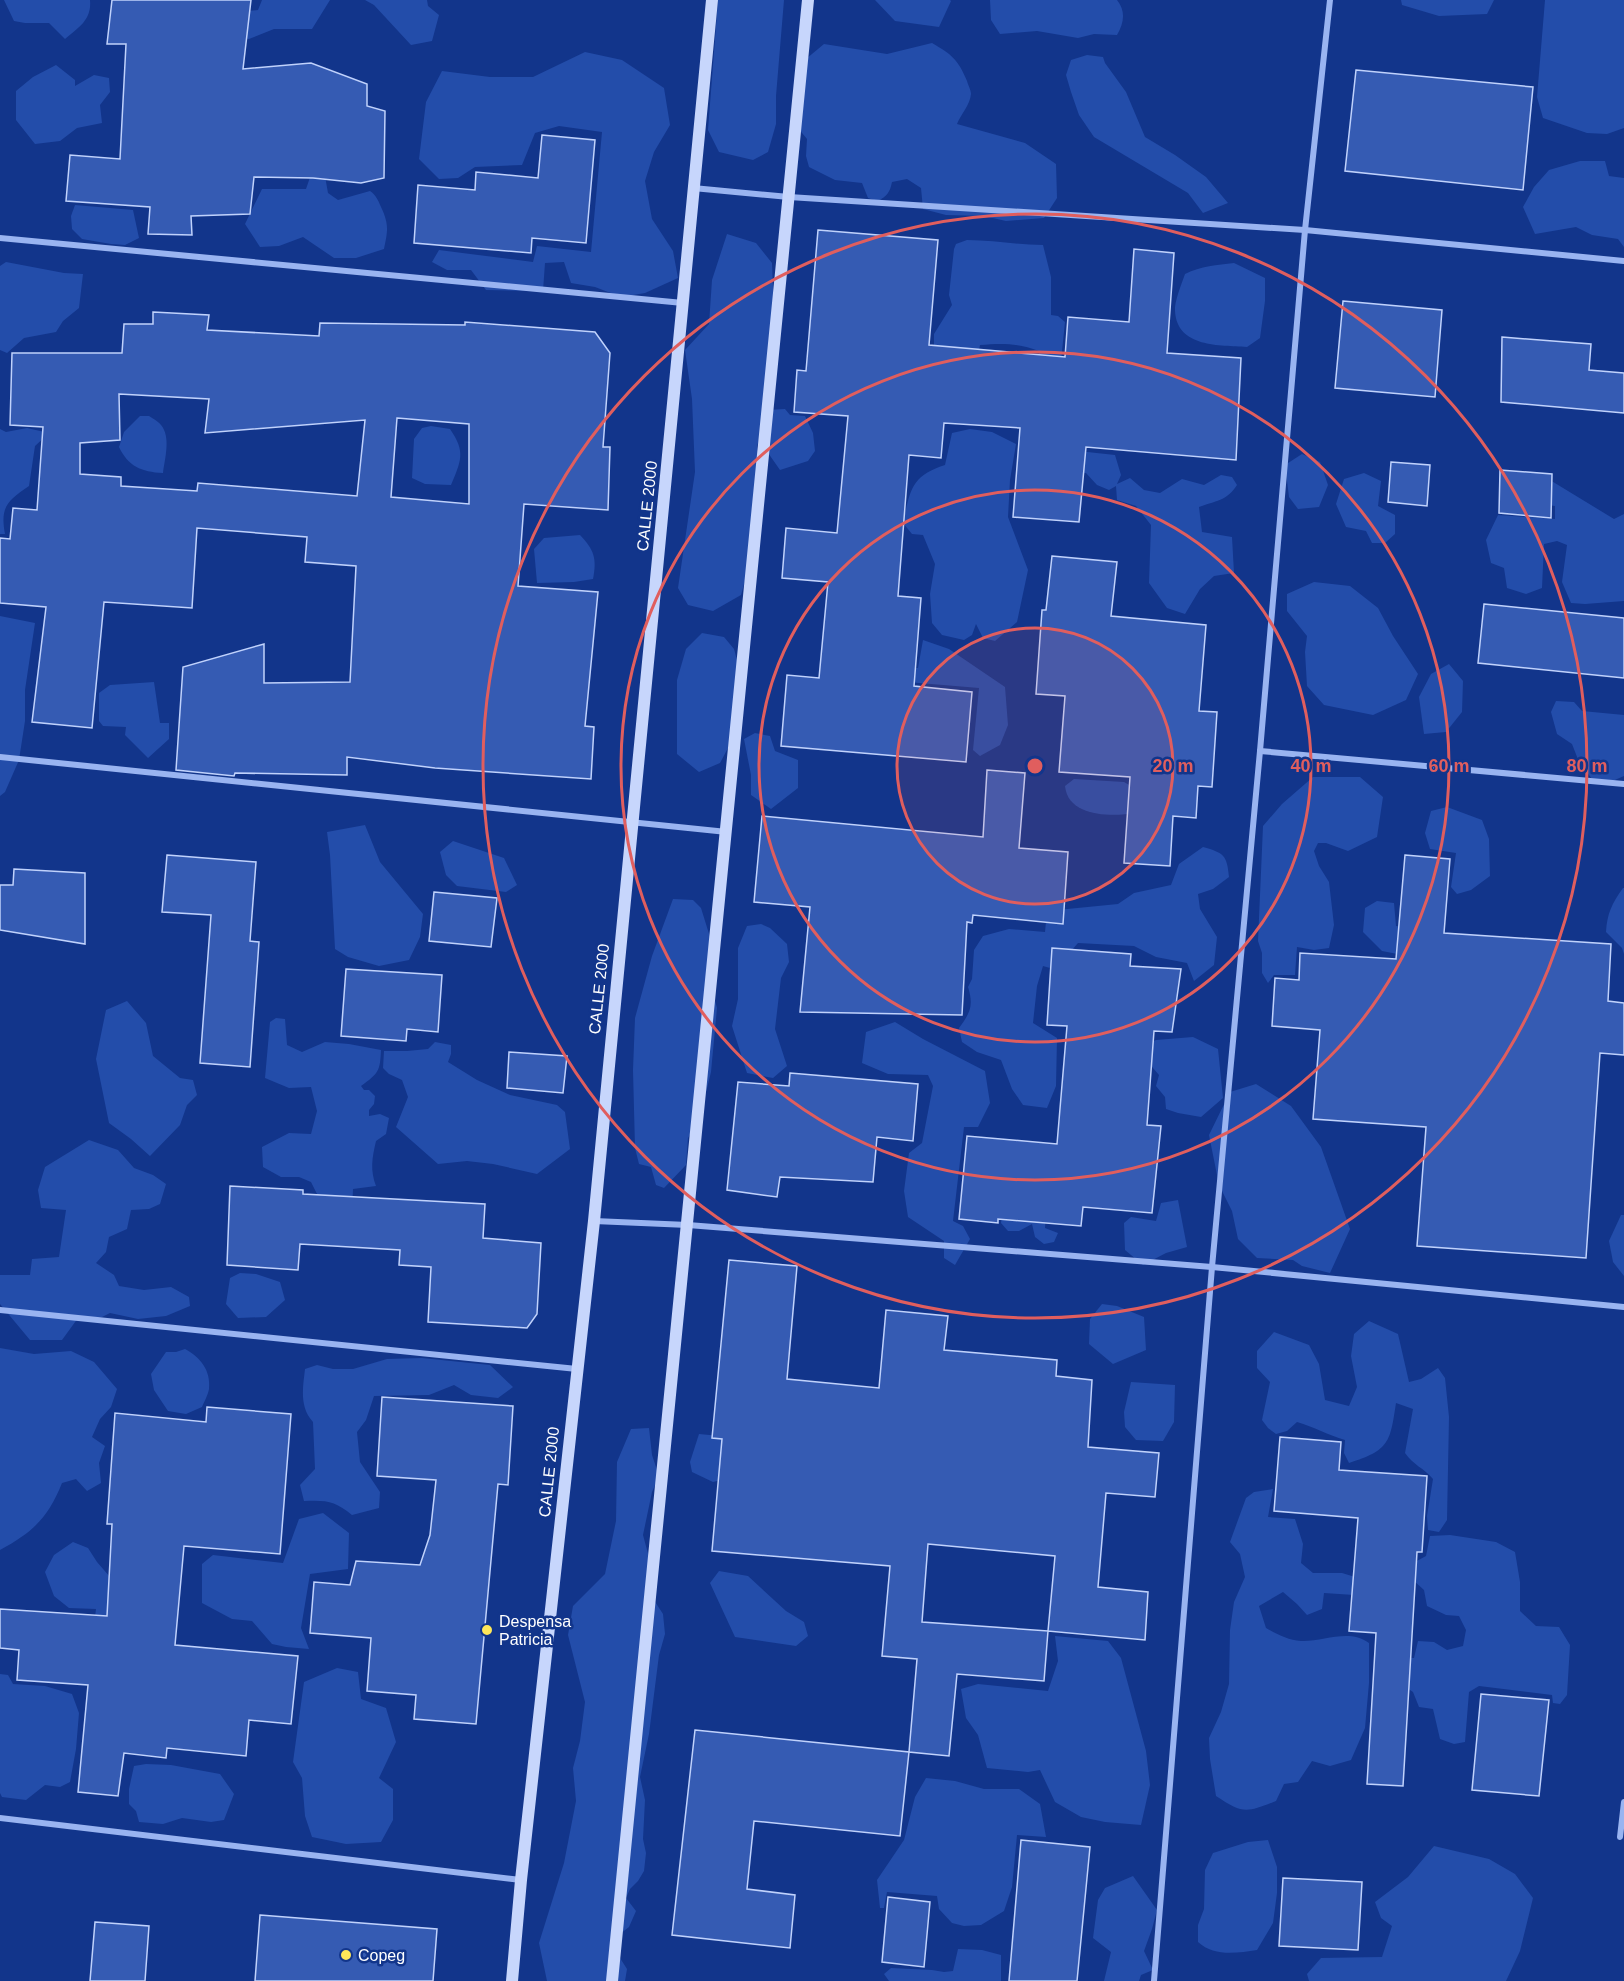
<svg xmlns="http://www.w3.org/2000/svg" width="1624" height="1981" viewBox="0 0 1624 1981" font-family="Helvetica,sans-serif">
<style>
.green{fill:#234daa}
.building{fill:#355bb3;stroke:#c0d2fc;stroke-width:1.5;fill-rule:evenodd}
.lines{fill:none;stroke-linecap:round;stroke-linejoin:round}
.street{stroke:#99b4f1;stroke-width:6}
.secondary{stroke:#c7d6fc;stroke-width:12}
.ring{fill:none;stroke:#e05e5e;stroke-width:3}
.poi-dot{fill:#ffe759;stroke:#12358b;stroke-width:2}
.labels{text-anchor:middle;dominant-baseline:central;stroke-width:5;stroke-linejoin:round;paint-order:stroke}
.street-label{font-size:16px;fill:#fff;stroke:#12358b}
.poi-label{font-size:16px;fill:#fff;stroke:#12358b;text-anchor:start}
.centre{fill:#e05e5e;stroke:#12358b;stroke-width:3}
.ring-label{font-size:18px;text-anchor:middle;font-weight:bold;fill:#e05e5e;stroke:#12358b;stroke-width:5;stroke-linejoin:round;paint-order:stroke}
</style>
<rect width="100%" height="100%" fill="#12358b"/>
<g class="green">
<path d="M4,0h86c2,20 -12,28 -25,39l-16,-16h-24l-11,-2z"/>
<path d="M262,0h68l-18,29h-38l-25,10 -66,-8 1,-14 74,-7z"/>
<path d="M365,0h62l1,6 11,9 -7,26 -21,4 -37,-40z"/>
<path d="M718,0h66l-8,96v28l-8,28 -15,8 -34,-8 -11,-22z"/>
<path d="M875,0h75l1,1 -12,26 -44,-6z"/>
<path d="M990,0h127c9,11 7,23 0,35l-23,-1 -16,4 -41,-7 -37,3 -9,-14z"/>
<path d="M1401,0h93l-7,14 -48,2 -37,-11z"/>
<path d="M1545,0h79v128l-17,6 -20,-1 -44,-15 -6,-21z"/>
<path d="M932,43c19,11 26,16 35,38 1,4 4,9 4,13 -1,11 -10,20 -14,30l68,19 31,21 1,34 -13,20 -38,3 -22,-5 -38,-1 -23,-6 -2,-21 -14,-9 -15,3c-2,10 -5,15 -15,19l-9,-3 -6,-15 -27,-3 -26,-13 -3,-11 1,-17 -14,-17 7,-58 24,-20 63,10z"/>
<path d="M585,52l37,8 42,28 6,37 -16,27 -9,29 7,38 21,32 5,27 -33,15 -24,4 -26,-10 -24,-4 -7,-21 -19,1 -2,28 -57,-1 -15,-20h-24l-15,-8 7,-12 94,12 4,-16 54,6 11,-120 -43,-6 -24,7 -13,32 -47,2 -17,11 -19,1 -20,-20 7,-57 16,-31 48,6h43z"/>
<path d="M1087,55l16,2 2,6 21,29 19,45 30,18 31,22 22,26 -25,10 -15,-20 -94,-56 -15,-22 -8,-23 -5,-17 5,-15z"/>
<path d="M56,65l19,15v6l19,-11 15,3 1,14 -10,13 2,18 -25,5 -17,13 -25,3 -19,-24v-29l17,-14z"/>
<path d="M320,148l8,45 10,7 32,-9c6,4 8,9 11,16 8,17 7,23 3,42l-28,9h-22l-31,-21 -24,9 -19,1 -15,-23 17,-35h44z"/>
<path d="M1580,161h25l4,15 15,2v69l-6,-8 -26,-4 -16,-8 -41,7 -12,-27 11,-20 15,-17z"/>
<path d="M75,205l58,5 6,28 -14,7 -14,-1 -29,-5 -10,-10 -1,-13z"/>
<path d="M727,234l29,9 16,20 2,50 -7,97 18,-1 5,6 15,1 8,17 2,18 -7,10 -28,9 -21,-30 -2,6 2,22 -8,91 -10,36 -28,16 -25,-6 -10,-17 17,-116 -3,-73 -7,-49 24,-26 3,-44z"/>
<path d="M967,240c26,0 50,5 76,5l8,32v38l7,1 7,6 -5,49 -22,3 1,-23c-20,-8 -38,-8 -59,-6l-4,20 -42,-2v-29l18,-29 -3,-10 5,-46 2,-5z"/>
<path d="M6,262l58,11 19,1 -4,34 -16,13 -7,11 -32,6 -17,15 -7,-3v-84z"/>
<path d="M1234,263l31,15v23l-5,37 -13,9c-27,-2 -70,1 -72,-36 -1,-9 7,-28 10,-37 16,-8 32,-9 49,-11z"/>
<path d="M140,416h9c3,2 9,5 12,9 10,12 4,33 2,48 -22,-1 -35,-7 -44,-26l5,-15z"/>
<path d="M431,426l19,3c16,23 11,32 1,56l-26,-1 -13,-6 2,-39 8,-11z"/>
<path d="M27,428l22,5 -14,13 -6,40c-22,15 -29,21 -24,48h-5v-105l6,3z"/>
<path d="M970,429l22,3 24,12 -6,36 -2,37 20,53 -11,52 -22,19 -12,-3 -7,-14 -4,11 -8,5 -22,-5 -10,-12 -2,-29 5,-30 -12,-29 -11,-1 -9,-11c7,-31 7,-47 42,-58l7,-32z"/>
<path d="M1069,450l46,5 6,20 -4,9 13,-6 14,12 16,3 22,-14 22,6 17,-10 11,2 5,8c-10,16 -22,16 -38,22l3,25 30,5 2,36 -20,3 -14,13 -15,25 -18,-6 -18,-25 2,-58 -15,-19 -19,-6 -1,-14 -7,4 -12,-5 -11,-12 -30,-1z"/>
<path d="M1302,454l18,8 8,23 -9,22 -21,2 -9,-12 -4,-32z"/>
<path d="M1364,473l17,8 -3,25 17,9v19l-10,9h-13l-6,-12 -20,-4 -10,-23 8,-25z"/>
<path d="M1545,477l69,42 10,-5v87l-39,3 -14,-1 -9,-21 5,-37 -10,-4 -13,3 -2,44 -16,6 -19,-6 -3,-20 -13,-5 -5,-23 12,-25 57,4v-13l-16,-2z"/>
<path d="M580,535c14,15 17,23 13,44l-19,3 -37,1 -3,-34 10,-11z"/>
<path d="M1314,582l36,4 28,22 15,28 25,38 -12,26 -33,15 -49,-10 -17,-19 -2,-34 2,-16 -20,-25v-17z"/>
<path d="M0,616l35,7 -10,67v31l-6,39 -14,32 -5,4z"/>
<path d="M702,633l22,4 10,12 8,29 -14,70 -8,15 -21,9 -22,-18v-74l9,-31z"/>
<path d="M923,640l26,9 56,38 3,38 -8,20 -20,11 -7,-6 6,-62 -96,-8 -1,-12h36z"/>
<path d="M1449,664l14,17 -1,31 -16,20 -22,2 -5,-37 12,-23z"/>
<path d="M154,682l6,41h9v16l-21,19 -23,-23 1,-8 -23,-1 -4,-5v-28l11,-8z"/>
<path d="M1556,701l18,1 8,9 42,4v61l-16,7 -16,-4 -13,-17 -7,-18 -15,-10 -6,-22z"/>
<path d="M755,733l15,3 5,15 23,9v28l-27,21 -20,-14v-20l-7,-36z"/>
<path d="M1313,777h47l23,20 -6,40 -29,14 -22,-8h-8l-4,8 5,15 10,16 5,43 -5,23 -15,2 -17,-3 -2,28h-21l-6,8 -6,-10v-20l-4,-12 5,-115 19,-22z"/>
<path d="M1074,779l50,3 14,8 -3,23c-23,4 -67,4 -70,-27z"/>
<path d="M1447,807l35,13 7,19 1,37 -19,14 -14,4 -6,-7 5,-34 -26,-4 -5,-16 6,-22z"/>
<path d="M365,825l15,37 43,52 -3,23 -11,23 -30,6 -31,-9 -13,-8 -5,-94 -3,-23z"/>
<path d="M453,841l51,17 13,27 -11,7 -49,-6 -11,-11 -6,-23z"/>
<path d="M1203,847c21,6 24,8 26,30l-16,12 -15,5 2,15 17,28 -3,28 -20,16 -7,-18 -31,-6 -22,-11 -56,-3 -7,8 -7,21 -21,-6 -6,20 -4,37 24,15 -1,48 -9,22 -24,-3 -11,-16 -11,-29 -24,-8 -15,-10 -3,-14c11,-15 15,-22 9,-41l4,-8 2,-29 9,-14 26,-7 36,3 2,-21 71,-7 16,-11 37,-8 8,-21z"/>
<path d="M1623,888h1v66l-2,-6 -16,-16c1,-18 6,-29 17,-44z"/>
<path d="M673,899l20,1 8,8 9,29 -3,34 10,37 -6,64 -12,49 -11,17 -2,27 -22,23 -8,-3 -5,-18 -12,-3 -4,-16 -2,-78 2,-52 17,-62z"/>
<path d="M1377,901l17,2 2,23 19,3 -7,27 -26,-5 -19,-19 2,-24z"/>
<path d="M761,924l9,4 17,16 2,18 -8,16 -6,51 12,37 -14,12 -26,-5 -15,-47 6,-27v-51l9,-22z"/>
<path d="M127,1001l19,22 7,33 27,22 13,2 4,15 -10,10 -7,20 -30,31 -19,-17 -22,-16 -13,-64 10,-49z"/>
<path d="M276,1018l9,1 2,26 15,7 23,-10 24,2 32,6c-1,21 -2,23 -20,36l3,4h5l6,6 -1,8 -5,6v6l11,-2 9,4 -3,16 -10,7c-4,17 -6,29 0,45l-23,3 -1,25 -34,-18 -7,-14 -12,-5h-18l-18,-10 -1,-20 27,-14 22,1 6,-23 -6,-24 -22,1 -24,-10 5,-56z"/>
<path d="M895,1022l28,17 62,32 5,32 -12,24h-14l-11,94 10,5 7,13 -15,26 -11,-7v-17l-36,-24 -4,-26 5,-38 13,-10 11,-57 -5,-11 -40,-1 -26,-11 4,-31z"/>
<path d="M1193,1037l25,12 5,49 -22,19 -23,-4 -12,-4 -1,-12 -9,-11 3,-11 -18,-21v-8l15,-6z"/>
<path d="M435,1042l16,3v9l-3,8 29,18 33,15 47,10 8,7 5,37 -33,25 -44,-10 -26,-3 -29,3 -42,-37 12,-30 -6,-17 -13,-6 -6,-6 1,-17h23l21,-2z"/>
<path d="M1256,1084l35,22 30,41 29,82 -20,44 -28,-7 -9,-6 -36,-2 -19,-19 -6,-28 -13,-26 -10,-50 21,-43z"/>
<path d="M89,1140l29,10 16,18 19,7 13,9 -6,20 -11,5 -18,1 -4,19 -18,8 -3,15 -10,11 18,12 5,11 25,4 27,-3 18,10 1,9 -24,10 -28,3 -28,-6 -8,4 -24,1 -16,22h-32l-30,-36v-29h30l2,-16 27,-2 7,-47 -25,-2 -3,-18 7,-23z"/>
<path d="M1007,1173l41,10 -3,45 13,5 -4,9 -10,2 -9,-7 -3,-13 -13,7h-11l-7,-8z"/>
<path d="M1178,1200l9,47 -21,6 -23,12 -18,-15 -1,-27 7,-6 25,4 5,-18z"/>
<path d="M1621,1215h3v61l-11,-14 -4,-21z"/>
<path d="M240,1273l16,1 24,8 5,18 -19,17 -28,1 -12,-14 4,-26z"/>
<path d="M1102,1304l15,2 27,11 2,33 -33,14 -24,-20 1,-25z"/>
<path d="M1369,1321l29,13 11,48 12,-3 17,-11 7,10 4,39 -2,103 -8,12 -11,-2 -1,-14 6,-37c-9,-11 -20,-14 -28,-26l8,-44 -17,-6c-6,39 -6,47 -47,60l-5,-10 1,-13c-17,-5 -31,-13 -48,-18l-10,9 -11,3 -8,-6 -6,-8 8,-38 -13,-14v-17l17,-19 35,13 10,19 6,36 24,6 8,-19 -6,-31 3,-22z"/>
<path d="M0,1348l34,6 37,-3 23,11 23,27 -6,18 -11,12 -8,18 13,9 -6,17 2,20 -14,8 -11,-12 -14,4c-14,35 -29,49 -62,67z"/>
<path d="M185,1349c15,8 26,21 24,40 -1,6 -5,13 -7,18l-16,7 -18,-3 -14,-21 -3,-16 15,-22h10z"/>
<path d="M422,1358l68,7 23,22 -15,11 -27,-3 -17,-10 -25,10 -55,1 -8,24 -9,12 3,30 20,30 -1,16 -27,7c-17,-14 -25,-15 -48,-14l-4,-16 15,-16 -2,-47c-14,-15 -10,-35 -8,-53l12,-4 16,4h20l34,-10z"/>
<path d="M1131,1382l44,3 -1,37 -11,19 -27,-1 -11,-13 -1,-15z"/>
<path d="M649,1428l3,27 7,21 -7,16 -9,43 7,26 -2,30 15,23 2,20 -6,21 -10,79 -9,43 5,23 -2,39 3,14 -2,18 -6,10 -8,8 -4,9 10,13 -7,16 -9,7 -7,13 14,22 -2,12h-78l-8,-38 25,-80 12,-62 -3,-33 7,-27 5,-39 -17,-67 5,-29 32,-32 11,-53 1,-59 14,-33z"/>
<path d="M699,1434l21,2 25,38 -32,8 -21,-10 -2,-10z"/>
<path d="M1273,1489l-5,28 27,2 8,25 -2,19 12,10h29l23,7 -11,15 -30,-2 -2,16 -15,6 -10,-11 -14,-12 -24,14 7,22c11,6 22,12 35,13 22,1 48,-13 68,2v40l-4,45 -14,32 -21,6 -18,-5 -14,21 -14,2 -8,17c-30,12 -33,13 -60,-5l-6,-37 -1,-21 12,-26 8,-28 1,-54 4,-28 11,-25 -5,-23 -10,-12 16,-44 8,-6z"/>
<path d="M323,1513l26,20 -1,36 -38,5 -9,54 8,21 -23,-2 -14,-3 -20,-23 -20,-2 -30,-16v-39l11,-9 70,8 16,-44z"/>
<path d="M1450,1535l46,7 19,10 5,30v29l16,15 23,1 11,18 -3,50 -7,9 -7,-1 -1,-8 -73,-9 -10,6 -4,50 -11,2 -14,-5 -7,-30 -14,-2 -6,-15 -9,-6 -4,-29 14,1 4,-17 16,1 13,8 16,-4 3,-16 -7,-14 -13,-1 -19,-9 -3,-16 -11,-10 2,-18 11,-6 4,-20z"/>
<path d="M73,1542l15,6 9,14 13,15 25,8 -42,47 3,-23 -27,-1 -15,-12 -9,-24 9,-17z"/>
<path d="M719,1571l29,5 38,35 18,11 4,14 -12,10 -61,-9 -25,-54z"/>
<path d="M1055,1636l53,5 13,17 25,93 4,34 -9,40 -36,-3 -24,-5 -26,-15 -15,-32 -12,2 -41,-4 -9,-33 -12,-17 -5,-29 17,-5 70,7 10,-30z"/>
<path d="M337,1668l21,4 3,27 25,9 10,34 -17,36 14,11v31l-12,22 -35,2 -34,-7 -7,-21 -3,-38 -9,-16 11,-80z"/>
<path d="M0,1674l8,1 5,9 32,2 27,8 7,19 -3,36 -6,33 -10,5 -15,-2 -19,15 -24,-3 -2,-4z"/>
<path d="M146,1764l25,1 49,9 14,20 -10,26 -13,2 -29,-4 -19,6 -24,-2 -3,-11 -7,-7v-15l5,-23z"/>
<path d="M926,1778l29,3 29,8h35l21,15 6,33 -29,-2 -5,52 -8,24 -23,14 -17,1 -12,-3 -13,-14 -2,-13 -50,-4 -3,16h-4l-3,-28 27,-40 11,-43z"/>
<path d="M1268,1840l9,27v26l-4,30 -16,27c-20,3 -43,7 -59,-8v-17l6,-16 1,-39 8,-17 35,-11z"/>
<path d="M1434,1846l55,13 26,15 18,24 -13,53 -14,30h-197l-2,-7 14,-16 61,-1 10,-31 -11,-8 -6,-16 33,-25z"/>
<path d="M1133,1876l24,34 -5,19 -8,22 9,19 -12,5 -2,6h-35l7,-29 -18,-14 5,-38 7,-12z"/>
<path d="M958,1949l24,1 19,5v26h-112l-5,-7 7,-6 41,2 12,2 9,-1z"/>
</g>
<g class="building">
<path d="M112,0h139l-8,69 68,-6 56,21v22l18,5 -1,67 -23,5 -48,-5 -59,-1 -4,37 -59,2 1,19 -44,-1 2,-27 -84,-6 4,-46 50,4 6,-115h-19z"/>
<path d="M1356,70l177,17 -10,103 -178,-19z"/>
<path d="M542,135l53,5 -9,103 -54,-5 -1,15 -117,-10 4,-58 57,5 1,-18 62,6z"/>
<path d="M818,230l120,10 -9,105 136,12 3,-40 61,5 5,-73 40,4 -7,100 74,5 -5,102 -150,-13 -7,75 -66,-5 7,-89 -76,-5 -3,35 -32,-3 -11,141 23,2 -7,88 58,6 -6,70 -185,-16 6,-71 32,3 9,-96 -46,-4 4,-50 51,5 11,-117 -54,-4 3,-42 9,1z"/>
<path d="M1343,301l99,9 -7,87 -100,-9z"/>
<path d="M153,312l56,3 -2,15 112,6 1,-13 145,2v-3l130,10 15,21 -7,94h7l-2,63 -84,-6 -6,82 80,6 -13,134 9,1 -3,52 -156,-11 -88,-11v18l-112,-2 -1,3 -58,-6 7,-103 81,-23v39l86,-1 6,-116 -51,-4 2,-25 -110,-9 -5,80 -88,-6 -12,126 -60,-6 14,-115 -46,-4v-65l10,1 3,-31 24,2 6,-83 -33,-2 2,-72h110l2,-29h29zM119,394l90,5 -4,34 160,-13 -8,76 -159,-13 -1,8 -76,-5v-9l-41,-3v-31l40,-3zM397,418l72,6v80l-78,-7z"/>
<path d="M1502,337l89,7 -2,26 35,3v40l-123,-11z"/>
<path d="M1391,462l39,3 -3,41 -39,-4z"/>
<path d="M1500,470l52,4 -1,44 -52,-5z"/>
<path d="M1052,556l65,6 -6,54 95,9 -7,86 18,1 -5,75 -14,-1 -2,32 -23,-2 -3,50 -46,-3 6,-86 -71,-5 6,-76 -29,-2 6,-84h4z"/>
<path d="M1484,604l140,14v60l-146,-15z"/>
<path d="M987,770l38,3 -6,75 49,4 -5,72 -90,-9 -1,8 -5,-1 -5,93 -162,-3 10,-105 -56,-5 8,-86 221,21z"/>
<path d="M167,855l89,7 -6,79 9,1 -9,125 -50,-4 11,-148 -49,-3z"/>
<path d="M1405,855l45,4 -6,74 167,11 -3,57 16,2v52l-24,-2 -14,205 -169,-12 9,-119 -113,-8 7,-89 -48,-4 3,-48 24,2 1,-27 96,6z"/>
<path d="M14,869l71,4v71l-85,-14v-45h13z"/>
<path d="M434,892l63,6 -6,49 -62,-6z"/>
<path d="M1052,948l79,6 -1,12 51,3 -9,63 -18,-1 -7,94 14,1 -9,87 -69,-6 -2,19 -83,-7v4l-39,-4 8,-83 90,8 10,-118 -20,-1z"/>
<path d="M346,969l96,6 -4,57 -31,-3 -1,12 -65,-5z"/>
<path d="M509,1052l58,4 -4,37 -56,-5z"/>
<path d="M790,1073l128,11 -5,57 -36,-4 -4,45 -93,-5 -3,20 -50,-7 11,-108 51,4z"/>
<path d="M230,1186l73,4v4l182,10 -2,34 58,5 -4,71 -10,14 -99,-6 3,-55 -32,-2 1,-15 -100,-6 -2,26 -71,-5z"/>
<path d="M729,1260l68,6 -10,113 92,9 7,-78 62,6 -4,34 113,10 -1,16 36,4 -4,67 71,6 -4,44 -49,-4 -8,94 50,5 -3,48 -97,-9 -4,50 -87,-7 -8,82 -40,-4 8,-93 -35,-3 8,-90 -178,-15 10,-112 -10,-1zM928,1544l127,12 -7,75 -126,-9z"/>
<path d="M382,1397l131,9 -5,79 -10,-1 -22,240 -62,-5 2,-24 -49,-4 4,-53 -61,-5 4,-51 36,3 6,-24 64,4 10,-30 6,-55 -59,-4z"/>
<path d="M207,1407l84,7 -11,140 -96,-8 -9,99 123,11 -7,68 -42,-4 -3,36 -79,-8 -1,10 -42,-5 -6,43 -40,-4 10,-107 -71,-5 2,-30 -19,-2v-39l107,7 5,-92h-5l8,-111 91,9z"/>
<path d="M1280,1437l61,5 -2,28 88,6 -5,76h-5l-14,234 -36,-2 9,-151 -27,-2 9,-113 -84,-7z"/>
<path d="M1481,1694l68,6 -10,96 -67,-6z"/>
<path d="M695,1730l214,22 -9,84 -146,-15 -7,68 48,6 -5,53 -118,-13z"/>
<path d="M1021,1840l69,7 -13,134h-68z"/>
<path d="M1283,1878l79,4 -4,68 -79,-4z"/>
<path d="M888,1897l42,5 -6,65 -42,-5z"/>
<path d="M260,1915l177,14 -4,52h-178z"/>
<path d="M95,1922l54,4 -4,55h-55z"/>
</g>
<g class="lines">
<g class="street">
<path d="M693,188l96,9 516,33 319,31"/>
<path d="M0,238l683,65"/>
<path d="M1260,751l364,33"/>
<path d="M0,757l727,75"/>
<path d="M594,1221l94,4 524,42 412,40"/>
<path d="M0,1310l577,59"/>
<path d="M0,1818l521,62"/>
<path d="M1620,1837l4,-35"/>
<path d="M1154,1981l58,-714 48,-516 45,-521 25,-230"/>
</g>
<g class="secondary">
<path d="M512,1981l9,-101 73,-659 118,-1221"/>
<path d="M612,1981l196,-1981"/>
</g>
</g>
<circle cx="1035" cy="766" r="138" fill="#e05e5e" fill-opacity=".12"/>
<g class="ring">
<circle cx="1035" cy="766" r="138"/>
<circle cx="1035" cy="766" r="276"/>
<circle cx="1035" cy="766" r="414"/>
<circle cx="1035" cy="766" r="552"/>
</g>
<g class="poi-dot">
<circle cx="487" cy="1630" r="6"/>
<circle cx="346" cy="1955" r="6"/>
</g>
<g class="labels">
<g class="street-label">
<text transform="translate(647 506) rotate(-84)">CALLE 2000</text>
<text transform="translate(599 989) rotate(-84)">CALLE 2000</text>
<text transform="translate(549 1472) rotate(-84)">CALLE 2000</text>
</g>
<g class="poi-label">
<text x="499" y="1621">Despensa<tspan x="499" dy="18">Patricia</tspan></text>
<text x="358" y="1955">Copeg</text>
</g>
</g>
<circle cx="1035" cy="766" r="9" class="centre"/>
<g class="ring-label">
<text x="1173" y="772">20 m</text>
<text x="1311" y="772">40 m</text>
<text x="1449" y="772">60 m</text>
<text x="1587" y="772">80 m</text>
</g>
</svg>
